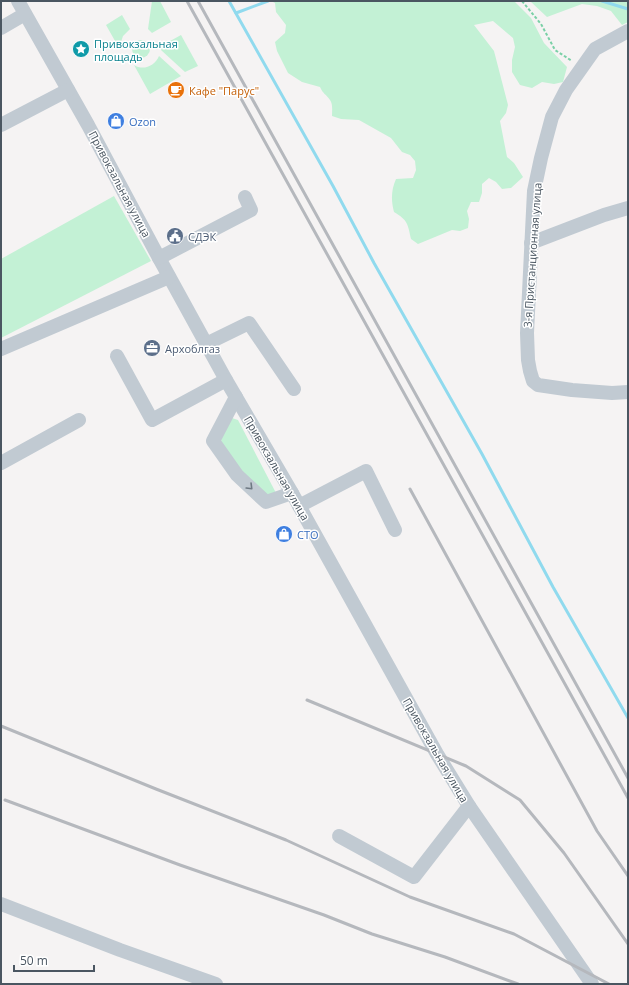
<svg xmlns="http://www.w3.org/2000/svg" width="629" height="985" viewBox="0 0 629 985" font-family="'Open Sans',sans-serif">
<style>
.green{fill:#c3f1d5}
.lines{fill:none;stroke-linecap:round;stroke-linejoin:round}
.stream{stroke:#90daee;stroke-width:3}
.path{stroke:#7ad0a6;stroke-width:2;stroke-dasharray:3 2;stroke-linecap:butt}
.minor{stroke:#c1cad2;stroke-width:14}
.rail{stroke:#b5b8bd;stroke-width:3}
.oneway{stroke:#6e7983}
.labels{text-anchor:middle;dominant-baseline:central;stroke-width:3;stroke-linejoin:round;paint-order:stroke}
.culture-label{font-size:11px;fill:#0d838f;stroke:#fff;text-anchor:start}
.food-label{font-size:11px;fill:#c56008;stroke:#fff;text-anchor:start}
.shop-label{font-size:11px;fill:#366cbe;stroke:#fff;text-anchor:start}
.street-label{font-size:11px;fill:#4a5661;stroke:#fff}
.service-label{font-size:11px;fill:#4e5e75;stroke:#fff;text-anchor:start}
</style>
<rect width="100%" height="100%" fill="#f5f3f3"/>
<g class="green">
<path d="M152,1h8l11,21 -19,11 -4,-4z"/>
<path d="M271,1h243l17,17 13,25 23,24 -4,15 -9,2 -12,-2 -10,6 -12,-3 -8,-13v-12l3,-13 -2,-9 -20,-17 -19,4 20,26 14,54 -2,8 -6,8 7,36 7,6 9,14 -12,11 -9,1 -6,-7 -7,-4 -7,6v9l-3,9h-8l-4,9 2,8 -1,9 -8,3 -8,-1 -34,14 -7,-5c-3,-14 -3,-19 -17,-27 -3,-11 -3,-22 2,-33l17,-1 3,-8 -1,-9 -5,-6 -8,-3 -11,-14 -32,-18 -18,-1 -9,-3c0,-5 1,-12 -2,-16 -4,-6 -7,-6 -10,-13l-18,-5 -14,-9 -11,-22 -2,-9 10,-9 1,-8 -10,-13 -1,-9z"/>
<path d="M530,1h98v21l-6,3 -11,-14 -14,-5 -15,-2 -35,13z"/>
<path d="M122,15l8,14 -7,7 -4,12 -13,-23z"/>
<path d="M181,35l17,31 -13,6 -24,-22v-4z"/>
<circle cx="141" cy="49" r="9"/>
<path d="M159,56l22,20 -31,18 -16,-29c9,6 21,1 25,-9z"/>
<path d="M114,196l37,65 -150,77v-79z"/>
<path d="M232,418l6,2 38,73 -8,4 -7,-3 -39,-47 -1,-8z"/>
</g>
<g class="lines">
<g class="stream">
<path d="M229,1l104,185 41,77 108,191 71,133 75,131"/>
<path d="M602,1l26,8"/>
<path d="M236,13l32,-12"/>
</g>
<path class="path" d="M522,1l19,23 14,26 17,11"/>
<g class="minor">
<path d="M18,1l70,124 71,133 67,122 66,113 145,261 32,52 123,178"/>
<path d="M1,28l24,-14"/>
<path d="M628,31l-33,18 -29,41 -14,27 -11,41 -7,33 -7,142 1,27 2,11 3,10 5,4 34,5 40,3 16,-1"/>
<path d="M1,125l67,-35"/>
<path d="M531,243l73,-28 24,-7"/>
<path d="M159,258l92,-48 -6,-13"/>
<path d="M206,344l43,-21 45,66"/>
<path d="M1,349l168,-72"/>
<path d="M117,356l35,64 74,-40"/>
<path d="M236,397l-23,44 24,34 29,27 26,-9"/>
<path d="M1,463l78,-43"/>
<path d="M299,506l67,-35 29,59"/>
<path d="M339,836l75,41 55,-71"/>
<path d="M1,904l119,46 96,34"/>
</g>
<g class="rail">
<path d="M187,1l441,797"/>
<path d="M198,1l430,777"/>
<path d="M410,489l187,342 31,45"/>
<path d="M307,700l159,66 54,34 44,53 64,91"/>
<path d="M1,726l155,63 130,51 124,57 104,37 95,50"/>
<path d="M5,800l175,65 144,50 48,19 73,23 73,27"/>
</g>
</g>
<defs><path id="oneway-chevron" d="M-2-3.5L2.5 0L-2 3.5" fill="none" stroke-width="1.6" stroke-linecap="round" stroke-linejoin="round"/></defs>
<use class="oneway" href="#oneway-chevron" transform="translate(250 487) rotate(45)"/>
<defs>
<g id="sight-disc" transform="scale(0.9)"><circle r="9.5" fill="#0f9aa8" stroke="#fff"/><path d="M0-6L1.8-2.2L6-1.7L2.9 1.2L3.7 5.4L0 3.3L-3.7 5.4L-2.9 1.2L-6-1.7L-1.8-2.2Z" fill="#fff"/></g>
<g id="cafe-disc" transform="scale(0.9)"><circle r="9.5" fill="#e8710a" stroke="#fff"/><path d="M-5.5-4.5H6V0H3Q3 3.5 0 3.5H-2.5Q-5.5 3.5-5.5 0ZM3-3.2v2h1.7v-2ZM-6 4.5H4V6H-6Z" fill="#fff"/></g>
<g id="shop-disc" transform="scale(0.9)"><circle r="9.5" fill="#3f7fe0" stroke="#fff"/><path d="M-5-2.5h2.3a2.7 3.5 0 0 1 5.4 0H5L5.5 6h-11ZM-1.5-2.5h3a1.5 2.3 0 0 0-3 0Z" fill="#fff"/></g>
<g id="civic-disc" transform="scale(0.9)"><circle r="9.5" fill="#5c6f8a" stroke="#fff"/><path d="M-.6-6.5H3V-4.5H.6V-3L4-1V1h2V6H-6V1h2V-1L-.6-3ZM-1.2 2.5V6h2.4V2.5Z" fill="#fff"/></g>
<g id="office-disc" transform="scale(0.9)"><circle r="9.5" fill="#5c6f8a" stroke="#fff"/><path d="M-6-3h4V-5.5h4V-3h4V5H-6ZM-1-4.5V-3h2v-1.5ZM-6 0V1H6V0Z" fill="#fff"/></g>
</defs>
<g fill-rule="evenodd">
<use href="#sight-disc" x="81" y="49"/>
<use href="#cafe-disc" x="176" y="90"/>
<use href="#shop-disc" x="116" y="121"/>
<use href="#civic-disc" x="175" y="236"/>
<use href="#office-disc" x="152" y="348"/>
<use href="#shop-disc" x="284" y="534"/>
</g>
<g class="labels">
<g class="culture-label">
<text x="94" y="43">Привокзальная<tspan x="94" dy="13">площадь</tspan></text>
</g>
<g class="food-label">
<text x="189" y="90">Кафе "Парус"</text>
</g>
<g class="shop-label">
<text x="129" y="121">Ozon</text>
<text x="297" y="534">СТО</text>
</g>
<g class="street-label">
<text transform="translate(120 184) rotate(62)">Привокзальная улица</text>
<text transform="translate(532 255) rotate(-86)">3-я Пристанционная улица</text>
<text transform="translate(277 468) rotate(60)">Привокзальная улица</text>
<text transform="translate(436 750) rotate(60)">Привокзальная улица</text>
</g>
<g class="service-label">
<text x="188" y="236">СДЭК</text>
<text x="165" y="348">Архоблгаз</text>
</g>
</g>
<rect width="629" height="985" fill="none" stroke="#4a5661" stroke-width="4"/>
<path d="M14 965v6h80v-6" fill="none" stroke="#4a5661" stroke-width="2"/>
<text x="20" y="965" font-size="12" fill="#4a5661" stroke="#ffffff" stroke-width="3" paint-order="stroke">50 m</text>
</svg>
